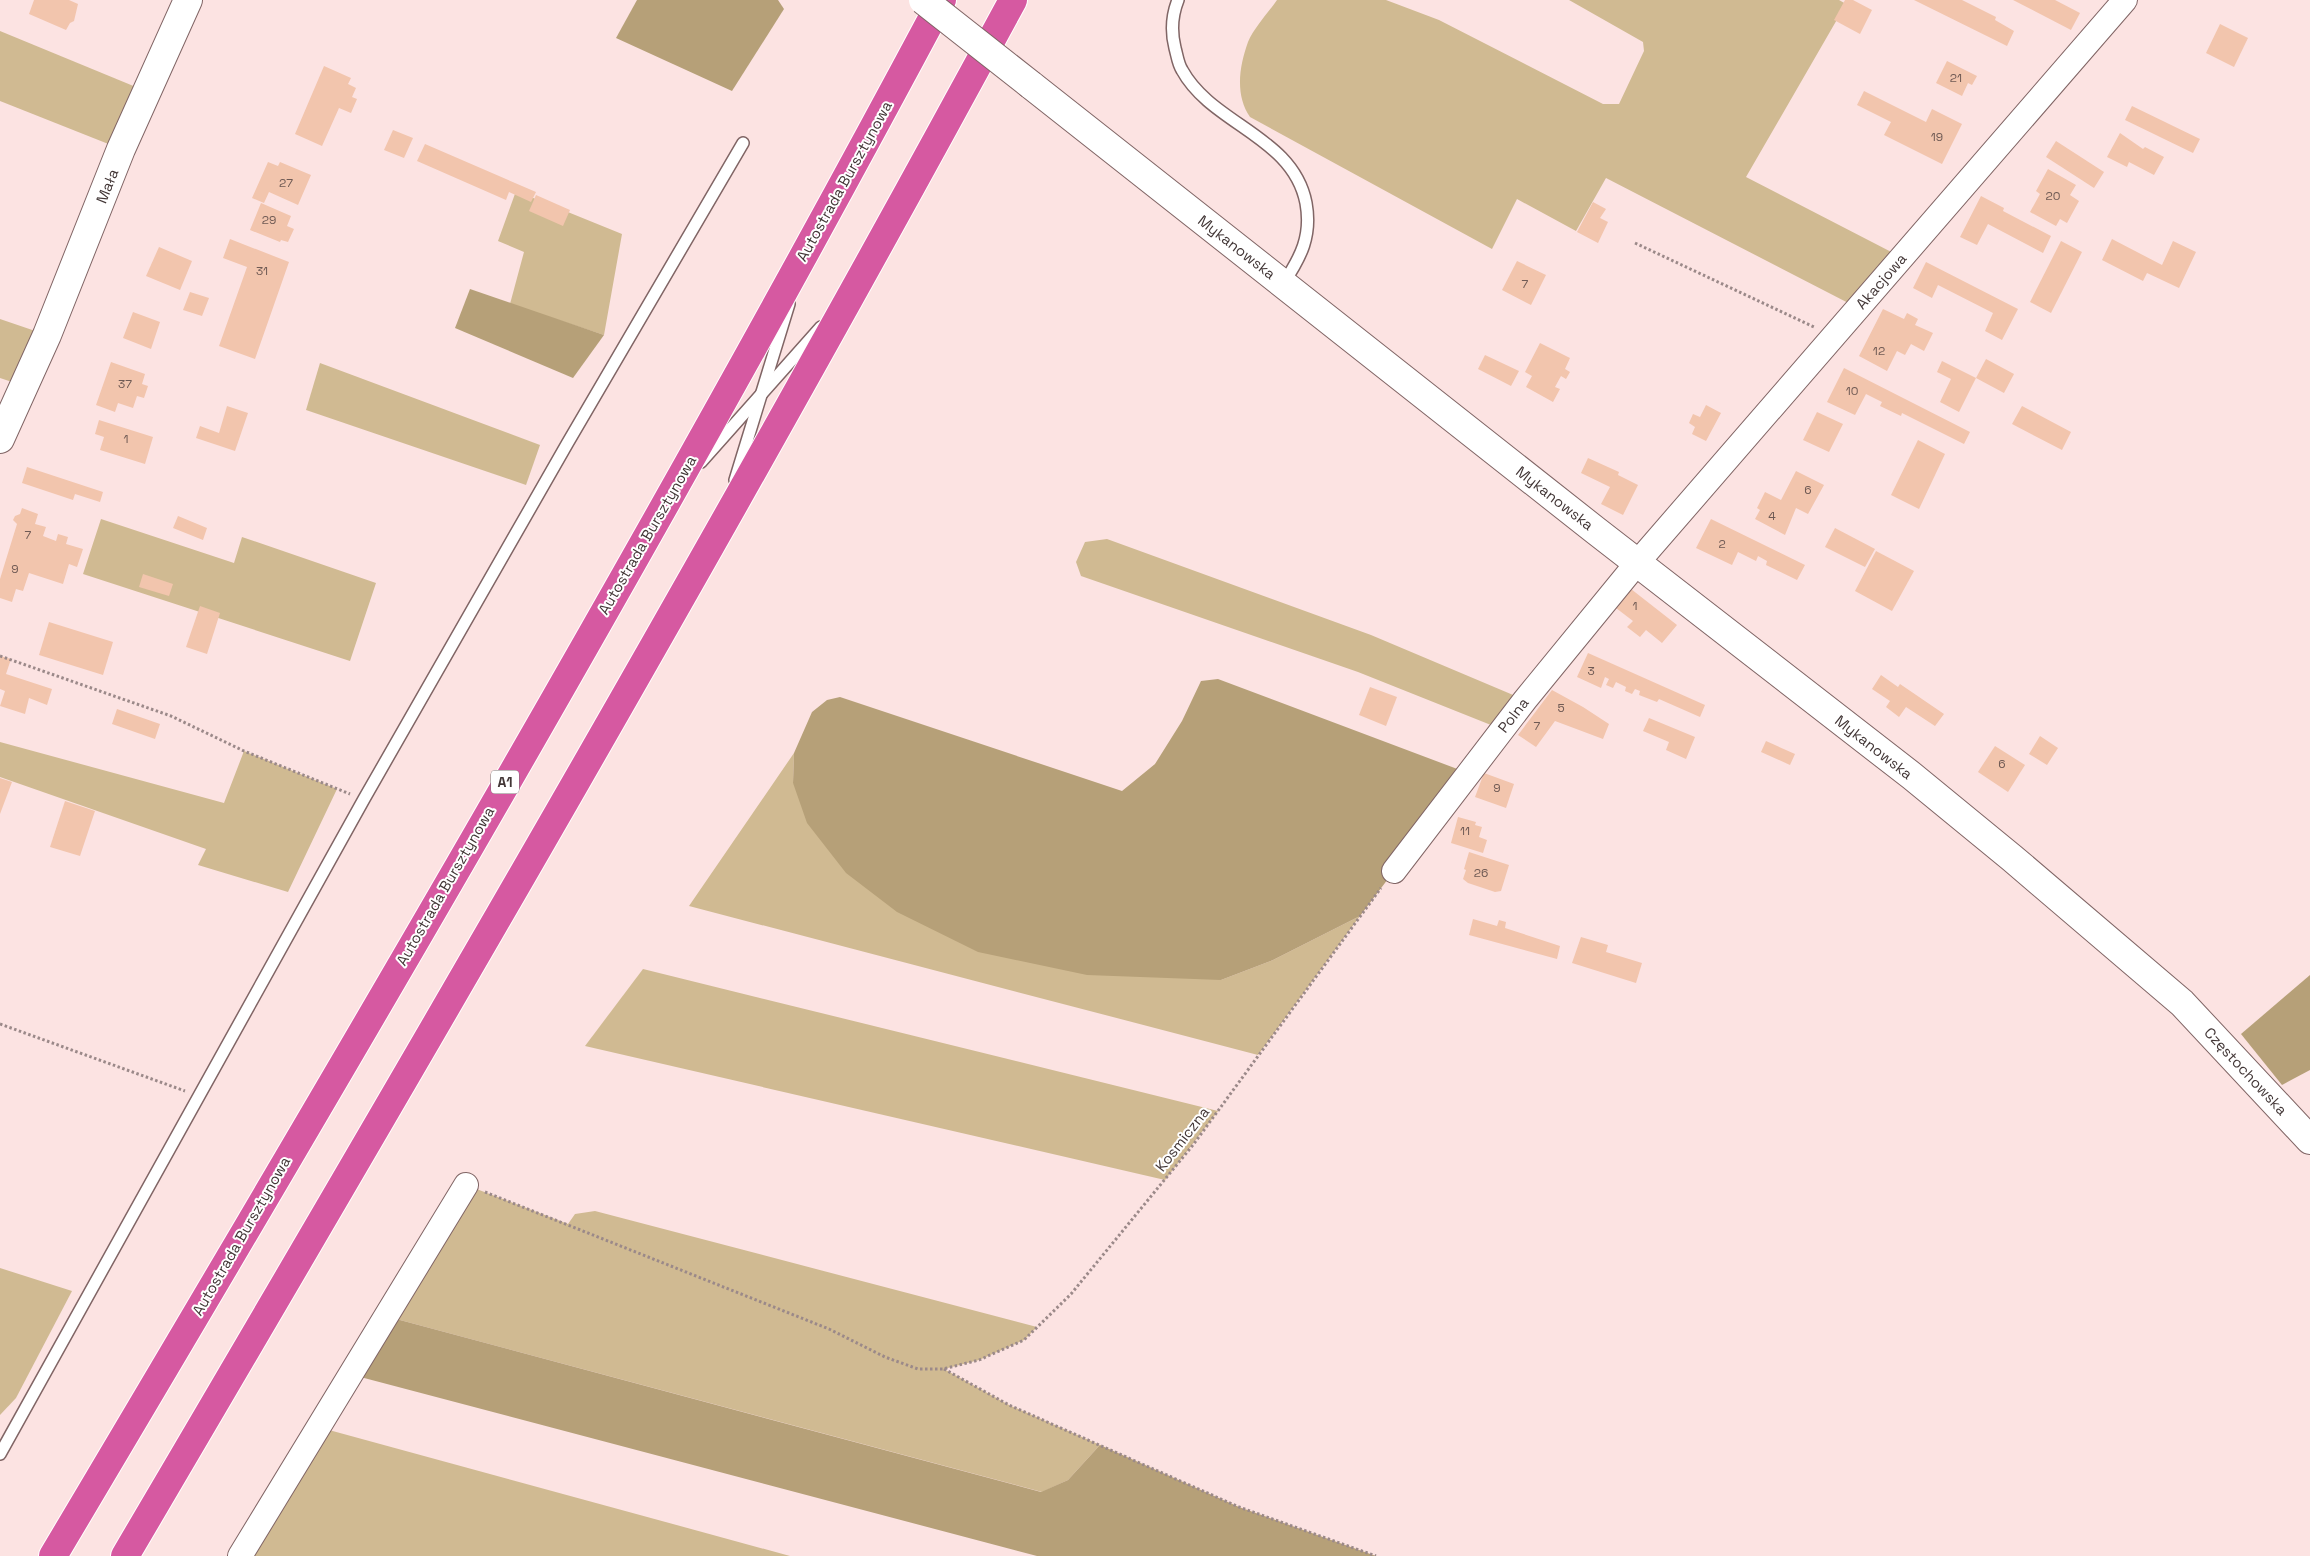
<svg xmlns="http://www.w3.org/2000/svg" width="2310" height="1556" viewBox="0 0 2310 1556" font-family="'Space Grotesk',sans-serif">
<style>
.green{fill:#d0ba92}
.forest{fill:#b6a078}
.building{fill:#f2c5ad}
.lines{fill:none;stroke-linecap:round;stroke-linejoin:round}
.service-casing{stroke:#806565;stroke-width:14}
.minor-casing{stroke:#806565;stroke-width:26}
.tertiary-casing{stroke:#806565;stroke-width:30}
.secondary-casing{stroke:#806565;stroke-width:30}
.motorway-casing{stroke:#fff;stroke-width:30}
.path{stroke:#9b8989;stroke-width:3;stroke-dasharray:2.5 2.5;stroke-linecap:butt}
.service{stroke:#fff;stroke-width:11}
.minor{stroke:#fff;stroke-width:24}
.tertiary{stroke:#fff;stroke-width:28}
.secondary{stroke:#fff;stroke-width:28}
.motorway{stroke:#d659a1;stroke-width:28}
.secondary-bridge-casing{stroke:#806565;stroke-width:30;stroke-linecap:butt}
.secondary-bridge{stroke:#fff;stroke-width:28}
.labels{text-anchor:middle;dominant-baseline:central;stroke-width:4;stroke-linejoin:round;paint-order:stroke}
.number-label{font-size:12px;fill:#6f5a54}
.shield{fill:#fff;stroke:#7b7373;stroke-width:1}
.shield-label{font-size:14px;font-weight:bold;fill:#433737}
.street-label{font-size:15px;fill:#433737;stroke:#fff}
</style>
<rect width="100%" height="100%" fill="#fce3e2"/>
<g class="green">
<path d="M1277,0h109l53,20 164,84h16l25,-53 -1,-9 -74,-42h270l7,4 -100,173 155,80 -43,51 -252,-130 -30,53 -59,-32 -25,50 -242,-132c-15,-22 -11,-50 -2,-75 6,-14 20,-29 29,-42z"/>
<path d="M0,31l148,61 -27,57 -121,-48z"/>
<path d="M516,191l106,43 -18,101 -94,-31 14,-52 -26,-11z"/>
<path d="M0,319l47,16 -23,51 -24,-8z"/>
<path d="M320,363l220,82 -14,40 -220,-75z"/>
<path d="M101,519l133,44 8,-26 134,46 -26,78 -267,-87z"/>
<path d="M1107,539l264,96 154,65 -24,29 -143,-57 -277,-96 -5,-14 9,-20z"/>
<path d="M0,742l224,61 20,-52 93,38 -49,103 -90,-27 8,-16 -206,-72z"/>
<path d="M794,753l-1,30 428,197 52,-20 87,-44 -102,139 -569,-149z"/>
<path d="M643,969l575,142 -53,69 -580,-134z"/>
<path d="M466,1185l102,39 7,-10 20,-3 442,116 -13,13 -45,20 -35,9 65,36 91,40 -32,35 -26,12 -657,-176z"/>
<path d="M0,1268l72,23 -56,107 -16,17z"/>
<path d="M318,1427l472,129h-550z"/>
</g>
<g class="forest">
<path d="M637,0h141l6,9 -52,82 -116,-53z"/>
<path d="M470,289l134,46 -31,43 -118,-50z"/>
<path d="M1218,679l250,94 -108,143 -87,44 -52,20 -134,-5 -109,-23 -81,-40 -51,-39 -39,-50 -14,-40 1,-30 18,-41 15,-12 13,-3 282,94 33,-27 27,-43 19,-40z"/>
<path d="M2310,975v95l-28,15 -41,-51z"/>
<path d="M385,1316l656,176 27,-12 32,-35 139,62 137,49h-339l-688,-182z"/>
</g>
<g class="building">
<path d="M34,0h35l9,4 -4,17 -4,2 -4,7 -37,-16z"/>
<path d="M1845,0h8l19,10 -12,24 -26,-14z"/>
<path d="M1914,0h48l34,17 -1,3 19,11 -7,15z"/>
<path d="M2013,0h42l25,13 -9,17z"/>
<path d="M2220,24l28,14 -14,29 -28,-14z"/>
<path d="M1947,61l30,15 -5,9 -4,-2 -6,13 -26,-13z"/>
<path d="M324,66l27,12 -3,6 8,4 -4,9 5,2 -6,14 -12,-5 -17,38 -27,-12z"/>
<path d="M1864,91l62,31 6,-13 30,15 -20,40 -58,-29 7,-13 -34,-17z"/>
<path d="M2132,106l68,33 -7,14 -68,-33z"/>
<path d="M393,130l20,8 -9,20 -20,-8z"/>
<path d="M2120,133l23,16 2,-2 19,10 -10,18 -25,-13 -2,5 -20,-10z"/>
<path d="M2056,141l48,31 -10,16 -48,-31z"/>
<path d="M425,144l111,48 -5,10 -22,-10 -3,8 -89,-39z"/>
<path d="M268,162l10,4 2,-4 31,13 -13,30 -29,-13 -5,11 -12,-5z"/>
<path d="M2048,169l28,16 -6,10 9,6 -12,22 -7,-4 -4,7 -26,-14 10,-18 -4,-3z"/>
<path d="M536,195l34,15 -7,16 -34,-15z"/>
<path d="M1981,196l23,12 -1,3 48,25 -8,17 -55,-29 -11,21 -17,-8z"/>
<path d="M1593,202l13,7 -6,9 8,4 -10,21 -21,-11z"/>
<path d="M261,203l30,13 -4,10 7,3 -6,13 -7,-2 -1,2 -30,-12z"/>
<path d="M230,239l59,23 -34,97 -36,-13 28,-79 -24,-9z"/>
<path d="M2112,239l50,26 11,-24 23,11 -17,36 -32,-15 -4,8 -41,-21z"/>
<path d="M2061,241l21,11 -31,61 -21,-11z"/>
<path d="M159,247l33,14 -12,29 -34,-14z"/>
<path d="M1517,261l29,14 -15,30 -29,-15z"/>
<path d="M1926,262l92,47 -16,31 -17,-9 8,-18 -55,-28 -6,13 -19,-10z"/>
<path d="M190,292l19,6 -7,18 -19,-6z"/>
<path d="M1883,309l21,10 3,-6 11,6 -3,6 18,8 -9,18 -13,-7 -6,11 -8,-4 -10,20 -28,-15z"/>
<path d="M133,312l27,10 -9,27 -28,-11z"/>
<path d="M1540,343l30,15 -5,11 5,3 -4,7 -5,-3 -6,11 5,2 -7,13 -27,-15 6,-11 -7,-4z"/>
<path d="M1485,355l34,16 -8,15 -33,-17z"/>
<path d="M1986,359l28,15 -10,19 -28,-15z"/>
<path d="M1942,361l34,17 -17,34 -19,-10 11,-23 -14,-7z"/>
<path d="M111,362l34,12 -3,10 6,2 -4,12 -7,-2 -4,12 -15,-5 -3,9 -19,-7z"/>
<path d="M1844,368l126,64 -6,12 -62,-31 -1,3 -21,-10 2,-4 -16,-8 -11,21 -28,-13z"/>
<path d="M1706,405l15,8 -15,28 -14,-7 3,-7 -6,-4 4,-9 7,3z"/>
<path d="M227,406l21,7 -13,38 -39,-13 4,-12 19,7z"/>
<path d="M2022,406l49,26 -9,18 -50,-26z"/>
<path d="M1817,412l26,12 -14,28 -26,-12z"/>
<path d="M99,420l54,17 -8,27 -45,-14 4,-13 -9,-3z"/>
<path d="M1918,440l27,14 -26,55 -28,-14z"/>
<path d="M1588,458l31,14 -1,3 20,10 -15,30 -22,-11 9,-17 -29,-14z"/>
<path d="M27,467l76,25 -3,10 -25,-8 -2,6 -51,-17z"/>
<path d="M1796,471l28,14 -16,29 -12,-6 -11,27 -30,-16 5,-9 -3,-2 8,-16 16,8z"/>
<path d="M22,508l16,6 -3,10 11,3 -3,9 13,5 2,-7 10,3 -2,7 17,5 -6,18 -8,-3 -6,20 -34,-11 -6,18 -7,-2 -4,13 -12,-4v-19l17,-55 -4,-4 2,-4 5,-2z"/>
<path d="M178,516l29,12 -4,12 -30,-12z"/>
<path d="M1711,519l94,46 -8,15 -31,-15 1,-4 -9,-5 -2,5 -18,-9 -6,13 -36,-17z"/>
<path d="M1835,528l40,21 -10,18 -40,-20z"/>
<path d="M1876,551l38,20 -22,40 -37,-20z"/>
<path d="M143,574l30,10 -4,12 -30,-9z"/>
<path d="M1631,589l46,36 -15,18 -16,-13 -6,7 -13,-10 6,-6 -17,-13z"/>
<path d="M200,606l20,7 -13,41 -21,-7z"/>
<path d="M49,622l64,20 -10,33 -64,-20z"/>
<path d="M1588,653l117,52 -5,12 -41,-18 -2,3 -18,-7 1,-4 -5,-2 -3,5 -7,-3 1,-4 -10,-5 -3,6 -7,-3 3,-6 -4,-2 -4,11 -24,-11z"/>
<path d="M0,656l11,3 -5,15 46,15 -5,16 -18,-7 -4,16 -25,-8 5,-15 -5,-2z"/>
<path d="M1881,675l17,12 2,-3 44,30 -9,12 -29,-19 -7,10 -13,-10 4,-6 -18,-12z"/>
<path d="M1370,687l27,10 -11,29 -27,-11z"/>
<path d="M1552,690l31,17 26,17 -6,15 -48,-18 -19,26 -18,-12z"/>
<path d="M117,709l43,15 -5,15 -43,-15z"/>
<path d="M1649,718l46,19 -9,22 -20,-9 3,-8 -26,-11z"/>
<path d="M2040,736l18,12 -11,17 -18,-11z"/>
<path d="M1766,741l29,13 -5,11 -29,-13z"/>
<path d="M1995,746l30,19 -17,27 -30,-20z"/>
<path d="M1484,773l30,11 -8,24 -31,-11z"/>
<path d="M0,778l12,4 -12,32z"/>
<path d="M65,801l30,10 -15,45 -30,-9z"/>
<path d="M1458,817l18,5 -1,3 7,2 -3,10 8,3 -4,13 -32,-10z"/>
<path d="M1469,852l40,13 -8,26 -6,1 -27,-9 -5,-4 3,-9 -2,-1z"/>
<path d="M1473,919l24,7 2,-6 7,2 -1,6 55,18 -3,13 -88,-24z"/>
<path d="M1581,937l27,8 -2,7 36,11 -6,20 -64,-20z"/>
</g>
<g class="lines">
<g class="service-casing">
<g id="service">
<path d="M1178,0c-6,15 -7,32 -3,48 2,7 3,16 7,22 30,55 111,66 124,133 6,33 -5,54 -23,81"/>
<path d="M701,462l120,-135"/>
<path d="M735,480l54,-176"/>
<path d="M0,1454l364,-655 203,-355 176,-301"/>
</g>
</g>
<g class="minor-casing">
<g id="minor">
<path d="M1394,871l131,-171 112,-137 488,-563"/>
<path d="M240,1556l226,-371"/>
</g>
</g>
<g class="tertiary-casing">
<path id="tertiary" d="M0,439l47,-104 74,-186 67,-149"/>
</g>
<g class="secondary-casing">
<path id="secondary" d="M1031,85l564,445 317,246 100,82 170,145 128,137"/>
</g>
<g class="motorway-casing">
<g id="motorway">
<path d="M53,1556c305,-513 608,-1029 889,-1556"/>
<path d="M125,1556c303,-515 604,-1031 888,-1556"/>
</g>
</g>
<g class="path">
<path d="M1635,243l179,84"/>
<path d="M0,656l171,60 73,35 106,43"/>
<path d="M0,1024l185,67"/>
<path d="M485,1192l344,137 56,28 33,12h25l36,-9 45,-20 47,-46 122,-149 188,-257"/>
<path d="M944,1369l65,36 230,102 137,49"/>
</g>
<use href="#service" class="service"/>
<use href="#minor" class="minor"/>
<use href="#tertiary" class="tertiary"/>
<use href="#secondary" class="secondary"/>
<use href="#motorway" class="motorway"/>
<g class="secondary-bridge-casing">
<path id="secondary-bridge" d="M923,0l108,85"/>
</g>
<use href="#secondary-bridge" class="secondary-bridge"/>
</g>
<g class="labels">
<g class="number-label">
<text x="1956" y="78">21</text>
<text x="1937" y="137">19</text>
<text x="286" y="183">27</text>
<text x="2053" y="196">20</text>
<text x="269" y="220">29</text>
<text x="262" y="271">31</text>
<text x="1525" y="284">7</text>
<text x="1879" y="351">12</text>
<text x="125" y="384">37</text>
<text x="1852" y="391">10</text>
<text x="126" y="439">1</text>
<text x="1808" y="490">6</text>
<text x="1772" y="516">4</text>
<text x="28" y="535">7</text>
<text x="1722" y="544">2</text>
<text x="15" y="569">9</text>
<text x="1635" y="606">1</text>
<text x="1591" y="671">3</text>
<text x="1561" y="708">5</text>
<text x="1537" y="726">7</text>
<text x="2002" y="764">6</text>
<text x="1497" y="788">9</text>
<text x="1465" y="831">11</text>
<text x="1481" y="873">26</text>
</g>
<rect class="shield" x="491" y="770.5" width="28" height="23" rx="4"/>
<g class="shield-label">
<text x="505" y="782">A1</text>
</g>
<g class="street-label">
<text transform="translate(844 181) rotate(-61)">Autostrada Bursztynowa</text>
<text transform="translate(107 186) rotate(-68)">Mała</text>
<text transform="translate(1237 247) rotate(38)">Mykanowska</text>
<text transform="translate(1881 281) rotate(-49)">Akacjowa</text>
<text transform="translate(1555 498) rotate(38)">Mykanowska</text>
<text transform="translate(647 535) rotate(-60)">Autostrada Bursztynowa</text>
<text transform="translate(1513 715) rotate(-52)">Polna</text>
<text transform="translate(1874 747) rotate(38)">Mykanowska</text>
<text transform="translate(445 886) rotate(-60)">Autostrada Bursztynowa</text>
<text transform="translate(2246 1071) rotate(47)">Częstochowska</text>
<text transform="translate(1182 1139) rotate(-52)">Kosmiczna</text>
<text transform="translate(241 1236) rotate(-60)">Autostrada Bursztynowa</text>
</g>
</g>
</svg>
